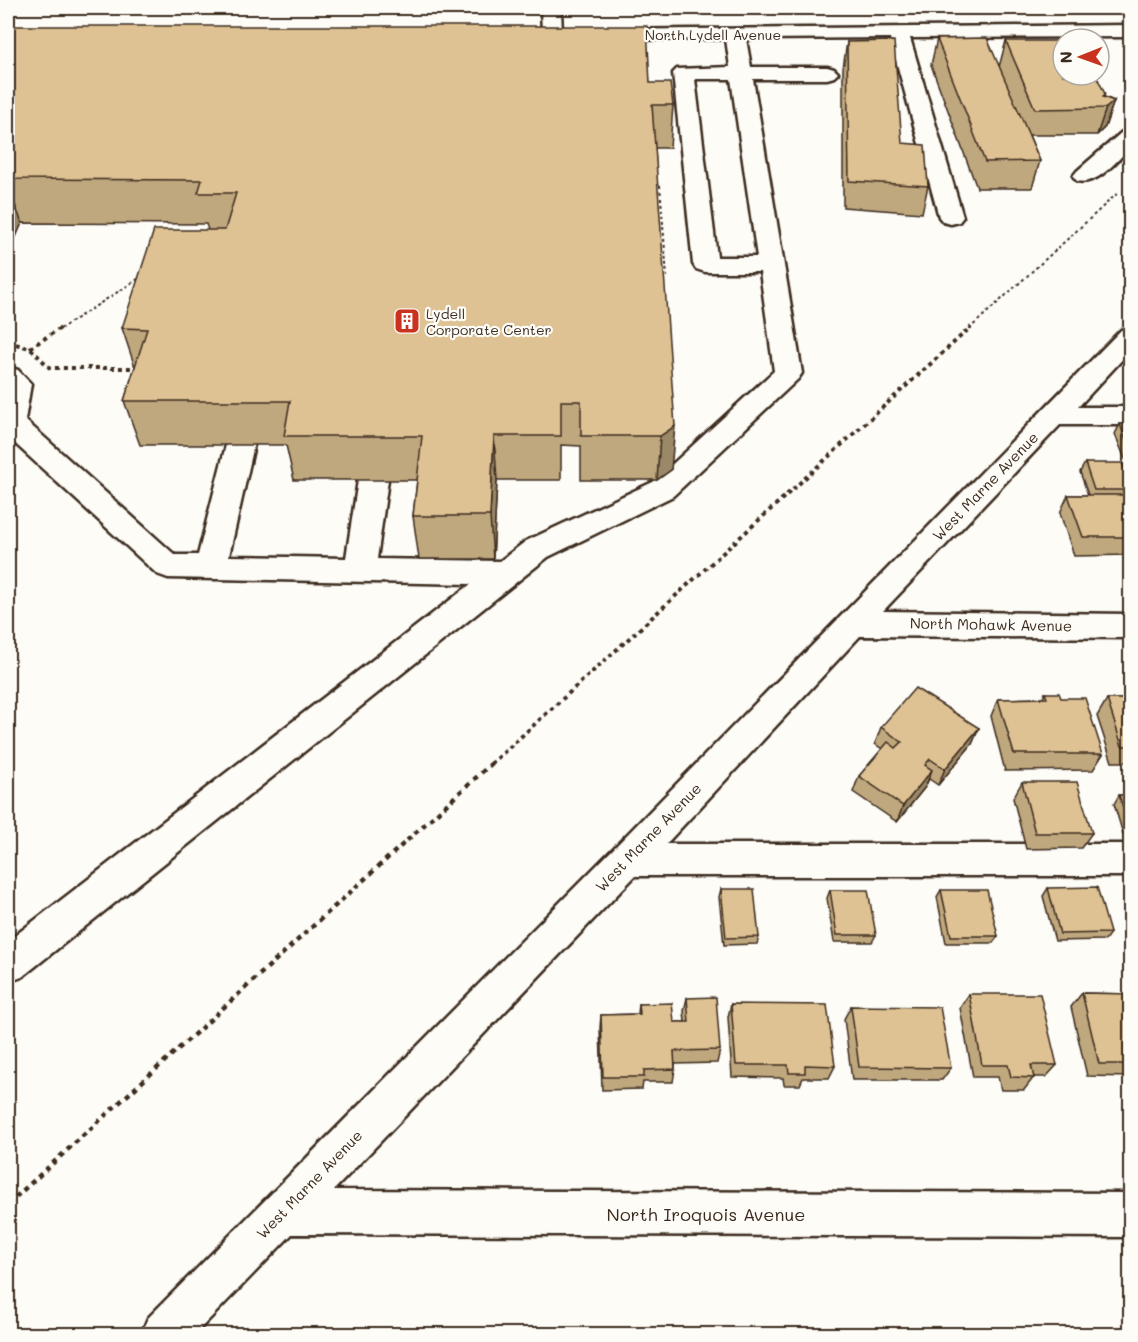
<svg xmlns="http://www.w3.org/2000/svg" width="1138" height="1342" viewBox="0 0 1138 1342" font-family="Mali,sans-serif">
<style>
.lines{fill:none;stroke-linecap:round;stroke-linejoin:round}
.minor-casing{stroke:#3b2a1e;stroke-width:5}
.path-far2{stroke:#3b2a1e;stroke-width:2;stroke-dasharray:3 3;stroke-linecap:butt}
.path-far1{stroke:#3b2a1e;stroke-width:4;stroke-dasharray:4 4;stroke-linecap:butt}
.path{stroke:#3b2a1e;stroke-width:4.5;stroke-dasharray:5 5;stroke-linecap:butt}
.minor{fill:#fdfcf7;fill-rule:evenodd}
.wall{fill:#bfa77e;stroke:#3b2a1e;stroke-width:1.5}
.shaded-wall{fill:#9b8867;stroke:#3b2a1e;stroke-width:1.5}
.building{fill:#dec293;stroke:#3b2a1e;stroke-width:1.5}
.labels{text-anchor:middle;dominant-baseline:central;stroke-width:4.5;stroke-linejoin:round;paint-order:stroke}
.far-street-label{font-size:14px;fill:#3b2a1e;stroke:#fdfcf7}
.far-poi-label{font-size:14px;fill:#3b2a1e;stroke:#fdfcf7;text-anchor:start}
.street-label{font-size:15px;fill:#3b2a1e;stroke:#fdfcf7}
.near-street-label{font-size:18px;fill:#3b2a1e;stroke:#fdfcf7}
</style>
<rect width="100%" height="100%" fill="#fdfcf7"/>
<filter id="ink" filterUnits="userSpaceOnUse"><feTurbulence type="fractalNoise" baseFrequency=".0167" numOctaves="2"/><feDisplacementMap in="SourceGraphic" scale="12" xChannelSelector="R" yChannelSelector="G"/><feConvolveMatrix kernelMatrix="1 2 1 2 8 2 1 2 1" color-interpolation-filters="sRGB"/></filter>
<g filter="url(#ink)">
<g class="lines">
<g class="minor-casing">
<g id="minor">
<path d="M541,8h20l1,26 -3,4h-14l-3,-4z"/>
<path d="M1130,25v12l-220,1 53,179 -4,5 -8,2 -8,-2 -4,-5 -49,-179 -144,1 5,28h76l7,2 4,4 -4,4 -7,2h-74l49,294 -4,6 -125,117 -125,61 -526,420 -14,5v-41l463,-357 -303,-6 -11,-4 -149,-137v-70l10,3 13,14 -6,36 150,135h23l28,-110 4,-7 10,-3 10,3 4,7 -25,111 117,2 12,-78 5,-7 10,-3 10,3 5,7 -11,79 123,2 26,-20 127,-59 121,-111 -14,-99h-55l-9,-3 -3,-5 -20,-191 4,-4 53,-2 -4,-28 -123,1 -7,-2 -3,-4 3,-4zM695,79h36l26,178h-40z"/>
<path d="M1130,130v18c-14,13 -32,38 -53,33l-4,-5 4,-5 45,-39z"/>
<path d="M1130,328v23l-52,56h52v18h-70l-177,186 247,3v24l-270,-2 -194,208h464v32h-495l-301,314 796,3v44l-838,-3 -97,100h-54l7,-16 466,-470 507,-518z"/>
</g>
</g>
<g class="path-far2">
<path d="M660,185l7,92"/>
<path d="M60,329l81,-52"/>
<path d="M969,329l150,-137"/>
</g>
<g class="path-far1">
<path d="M8,342l22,6 20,20h88"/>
<path d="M30,348l32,-21"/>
<path d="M491,764l480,-437"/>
</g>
<path class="path" d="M8,1204l484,-441"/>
<use href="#minor" class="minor"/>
</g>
<g class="wall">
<path d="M870,8h174l-1,4h-171z"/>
<path d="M1101,8h30v4h-27z"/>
<path d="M8,26l642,57 23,22 -3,43h-15l16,322 -14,10h-76v-34l-20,-1v35h-64l-4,79h-74l-6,-43 4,-36h-123l-8,-35h-146l-16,-44 11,-34 -13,-39 86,-98 -2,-6 -184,-1 -14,32z"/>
<path d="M937,39l62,28 7,-26 99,56 9,4 -9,26 -8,8h-68l11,26 -8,27h-55l-46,-123z"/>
<path d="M847,42l55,101 26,43 -6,27 -79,-6v-139z"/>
<path d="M1120,424h11v35h-6l-10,-25z"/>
<path d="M1085,463l46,22v70l-57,1 -14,-43 8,-18h20l-8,-23z"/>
<path d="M1045,693l16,5 42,56 -10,16 -88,1 -14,-55 7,-17 45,-1z"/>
<path d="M1107,699h24v63h-19l-15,-46z"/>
<path d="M881,727l98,1 -7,16 -34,41 -9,-6 -4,8 -28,35 -44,-30 6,-16 23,-27 -7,-5z"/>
<path d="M1022,782l70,51 -11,15 -55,1 -13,-51z"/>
<path d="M1119,795h12v49h-5l-12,-40z"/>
<path d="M1048,888l62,45 -5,7 -50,1 -12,-45z"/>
<path d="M721,889l38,48 -2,7 -33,1 -5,-48z"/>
<path d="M830,890l46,45 -4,7h-38l-7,-44z"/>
<path d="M941,890l57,46 -5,7h-47l-9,-46z"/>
<path d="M1082,993l49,1v83l-44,-1 -16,-69z"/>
<path d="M969,994l88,71 -11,12h-12l-10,13h-23l-3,-13h-25l-13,-69z"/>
<path d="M687,998l33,52 -3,13 -42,1v5l-2,13h-30l-1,7 -40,1 -2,-62 1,-13 37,-1 1,-10 35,18h11l-1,-11z"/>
<path d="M731,1004l104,62 -6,12h-26l-3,7h-16l-1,-7 -51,-1 -4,-60z"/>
<path d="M851,1006l100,62 -9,12h-90l-8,-61z"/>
</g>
<g class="shaded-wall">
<path d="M1114,101l-9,26 -8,8 9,-27z"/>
<path d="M8,187l14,36 -14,32z"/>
<path d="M675,426l-4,44 -14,10 3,-44z"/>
<path d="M494,436l3,44 -4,79 -3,-43z"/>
<path d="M979,728l-7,16 -34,41 7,-16z"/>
<path d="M932,770l-7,17 -28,35 6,-16z"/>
</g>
<g class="building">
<path d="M8,26h639l3,57h20l3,22h-21l23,321 -15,10h-79v-35h-20v35h-67l-4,80h-77l9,-80h-138l6,-35h-166l23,-72 -25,-1 32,-98h71l11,-37h-38l4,-13 -194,-1z"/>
<path d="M987,38l53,123 -55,1 -48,-123z"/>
<path d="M894,41l8,102 23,2 3,41 -79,-5 -2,-139z"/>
<path d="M1006,41h57v34h33l9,19 -2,3 11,4 -8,7 -71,1z"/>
<path d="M1120,424h11v25h-2z"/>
<path d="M1085,463h37l9,22v5h-37z"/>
<path d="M1068,495h63v42h-48z"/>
<path d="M915,688l64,40 -34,41 -15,-10 -5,6 7,5 -29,36 -44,-30 29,-34 8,6 6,-6 -21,-15z"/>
<path d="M1045,693h14l2,5h24l18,56h-89l-16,-55 49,-1z"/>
<path d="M1107,699h24v47h-9z"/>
<path d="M1022,782h55l15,51h-57z"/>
<path d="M1119,795h12v37z"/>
<path d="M1097,887l13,46 -50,1 -12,-46z"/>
<path d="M721,889h33l5,48 -33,1z"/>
<path d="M830,890h38l8,45h-39z"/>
<path d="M941,890h46l11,46h-47z"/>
<path d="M1082,993l49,1v70h-32z"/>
<path d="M969,994h71l17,71h-26l3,13 -23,-1 -3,-12h-26z"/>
<path d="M716,997l4,53 -46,1 1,18 -31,1v7h-41l-2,-62 39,-1 -1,-10 33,-1 2,19h15l-2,-24z"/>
<path d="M731,1004l96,1 8,61 -30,-1v8h-16l-1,-8h-52z"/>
<path d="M851,1006l89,1 11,61 -92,-1z"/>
</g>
</g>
<defs>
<g id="building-square" transform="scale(1.35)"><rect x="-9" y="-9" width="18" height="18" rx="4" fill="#c8321e" stroke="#fdfcf7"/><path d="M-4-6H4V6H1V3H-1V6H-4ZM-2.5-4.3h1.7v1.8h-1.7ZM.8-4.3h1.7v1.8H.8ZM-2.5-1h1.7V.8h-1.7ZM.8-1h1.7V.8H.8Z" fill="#fff"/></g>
</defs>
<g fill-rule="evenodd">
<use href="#building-square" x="407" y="321"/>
</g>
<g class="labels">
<g class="far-street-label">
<text x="713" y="34">North Lydell Avenue</text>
</g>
<g class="far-poi-label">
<text x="426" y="313">Lydell<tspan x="426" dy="16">Corporate Center</tspan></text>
</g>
<g class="street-label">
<text transform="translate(985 486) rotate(-46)">West Marne Avenue</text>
<text transform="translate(991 624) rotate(1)">North Mohawk Avenue</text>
<text transform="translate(648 837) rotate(-46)">West Marne Avenue</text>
<text transform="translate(309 1184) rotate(-46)">West Marne Avenue</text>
</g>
<g class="near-street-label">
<text x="706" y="1214">North Iroquois Avenue</text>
</g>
</g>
<rect width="1138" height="1342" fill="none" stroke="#fdfcf7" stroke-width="30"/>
<rect x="15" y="15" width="1108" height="1312" fill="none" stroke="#3b2a1e" stroke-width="2" filter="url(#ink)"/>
<g transform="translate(1081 57) rotate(269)"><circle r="28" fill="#fdfcf7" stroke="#afa8a0" stroke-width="1.5"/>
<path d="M0-4.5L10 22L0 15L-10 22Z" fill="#c8321e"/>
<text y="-9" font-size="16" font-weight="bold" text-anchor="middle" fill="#3b2a1e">N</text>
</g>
</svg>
